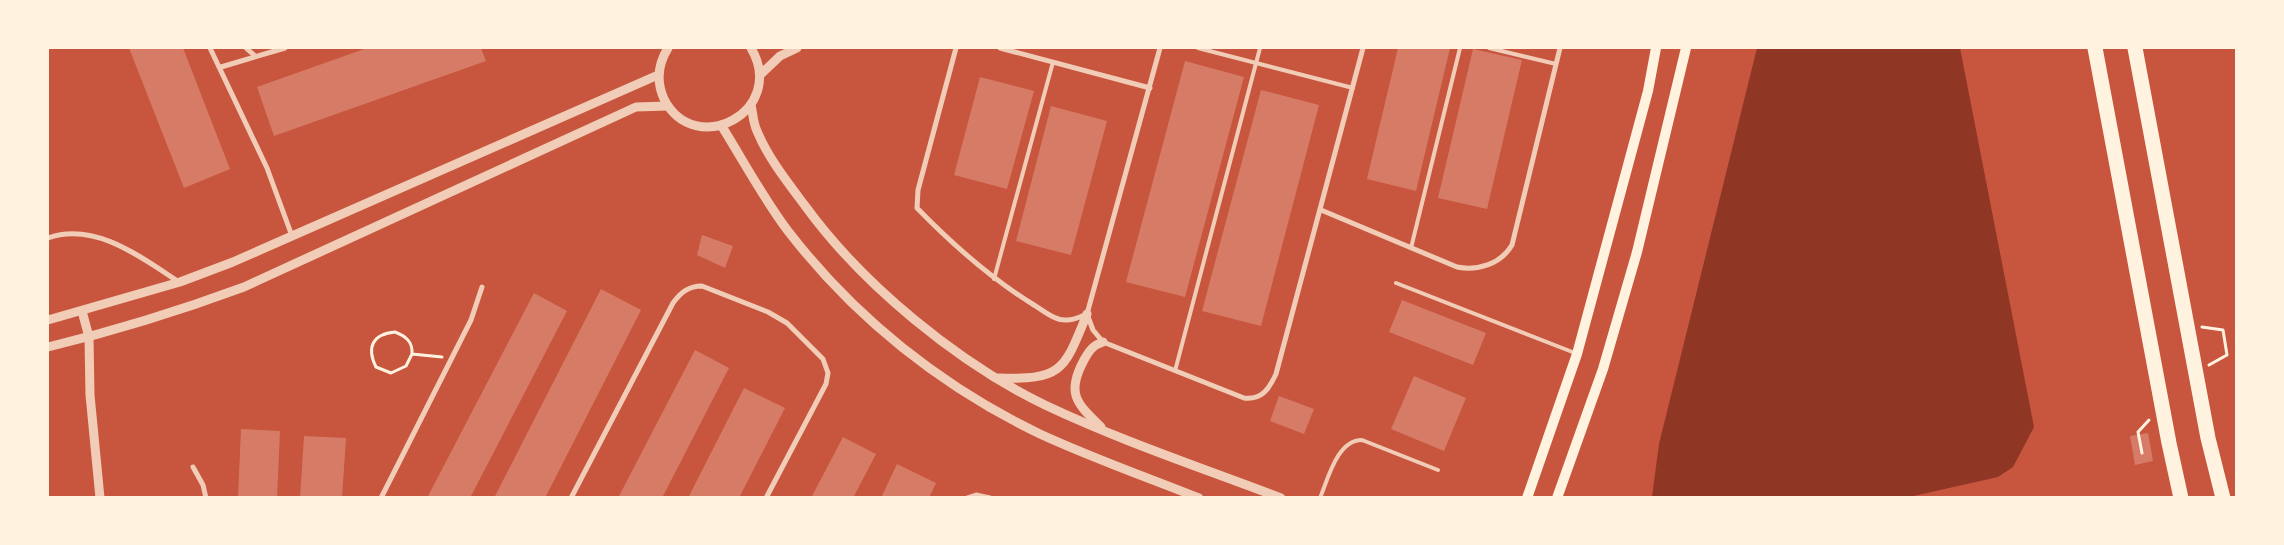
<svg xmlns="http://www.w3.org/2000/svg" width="2284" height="545" viewBox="0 0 2284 545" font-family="'Nunito Sans',sans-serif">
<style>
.water{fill:#8f3625}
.building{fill:#d67c66}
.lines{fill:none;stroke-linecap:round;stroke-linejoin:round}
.path{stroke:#fff3e0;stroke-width:3}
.service{stroke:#f1ccb7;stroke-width:4}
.minor{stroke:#f1ccb7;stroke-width:5}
.tertiary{stroke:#f1ccb7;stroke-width:9}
.secondary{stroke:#fff3e0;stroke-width:10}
.motorway{stroke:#fff3e0;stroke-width:15}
</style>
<rect width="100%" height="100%" fill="#c8553d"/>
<path class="water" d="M1757,48h203l74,379 -21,40 -15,10 -89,20h-257l7,-53z"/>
<g class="building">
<path d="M129,48h54l47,121 -46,19z"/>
<path d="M367,48h114l5,13 -212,75 -17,-49z"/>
<path d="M1398,48h52l-34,143 -49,-12z"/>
<path d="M1473,49l49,11 -35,149 -49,-11z"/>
<path d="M1185,61l59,16 -59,220 -59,-15z"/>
<path d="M980,77l54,14 -27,98 -53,-14z"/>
<path d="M1261,90l58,15 -58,221 -59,-15z"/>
<path d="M1051,106l56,15 -36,134 -55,-14z"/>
<path d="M702,235l31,11 -8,22 -28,-13z"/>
<path d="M601,289l40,21 -96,188h-51z"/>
<path d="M534,293l33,18 -97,187h-43z"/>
<path d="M1402,300l84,33 -13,32 -84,-33z"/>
<path d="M695,350l34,18 -67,130h-44z"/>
<path d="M1414,376l52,22 -22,53 -53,-22z"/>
<path d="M744,388l41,20 -46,90h-51z"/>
<path d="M1279,396l35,13 -10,25 -34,-13z"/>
<path d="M241,429l39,2 -3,67h-39z"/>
<path d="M2148,433l5,28 -18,4 -5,-29z"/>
<path d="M304,436l42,2 -4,60h-42z"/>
<path d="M843,437l33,17 -23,44h-42z"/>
<path d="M897,464l39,19 -7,15h-48z"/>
</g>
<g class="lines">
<g class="path">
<path d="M2202,327l21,3 4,25 -18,10"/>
<path d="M412,354l-6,12 -15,7 -15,-6c-10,-20 -3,-33 19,-35 11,4 18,10 17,22l30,3"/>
<path d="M2142,453l-4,-21 11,-12"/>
</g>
<g class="service">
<path d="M1198,48l155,40"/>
<path d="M1489,48l67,16"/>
<path d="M1411,248l49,-200"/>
<path d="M994,279l59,-217"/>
<path d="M1396,283l179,70"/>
<path d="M1175,371l85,-323"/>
<path d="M1320,498c8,-19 17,-58 42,-58l76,30"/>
</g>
<g class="minor">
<path d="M210,48l57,120 25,68"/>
<path d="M246,48l9,8"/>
<path d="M956,48l-38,142 -1,18c36,37 73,70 117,97 10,6 20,15 31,15 7,1 15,-3 22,-6"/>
<path d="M1000,48l150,40"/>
<path d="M221,67l64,-19"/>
<path d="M1321,210l136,57c21,4 44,-3 55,-22l48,-197"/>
<path d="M48,238c47,-17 94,20 131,44"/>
<path d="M1087,314l6,16 10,12 141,56c18,2 25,-9 32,-24l87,-326"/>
<path d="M1087,314l73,-266"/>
<path d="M193,467l10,18 3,13"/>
<path d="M381,498l90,-178 11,-33"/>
<path d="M571,498l102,-195c8,-11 16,-17 29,-17l66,26 19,11 36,36 5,14 -2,11 -60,114"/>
<path d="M967,498l9,-3 14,3"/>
</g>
<g class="tertiary">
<path d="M668,48c-10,16 -12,33 -4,51 31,61 124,12 87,-51"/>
<path d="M760,75l20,-19 17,-8"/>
<path d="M751,105c2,8 2,18 6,26 11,27 31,52 49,76 57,78 152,156 239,198 76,36 157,63 236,93"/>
<path d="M721,125c22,35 42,73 67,106 67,87 154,156 252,203 52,24 106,43 159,64"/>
<path d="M82,311l7,26 1,58 10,103"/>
<path d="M48,320l132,-38 53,-20 425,-187"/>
<path d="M48,347c66,-16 131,-36 196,-60l392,-180 32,-1"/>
<path d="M999,378c64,2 65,-8 88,-64"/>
<path d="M1101,427c-25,-24 -35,-34 -17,-67 5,-9 9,-15 19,-18"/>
</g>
<g class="secondary">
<path d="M1527,498l50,-144 71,-263 8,-43"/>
<path d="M1557,498l46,-129 34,-117 49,-204"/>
</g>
<g class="motorway">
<path d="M2095,48l74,395 12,55"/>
<path d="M2135,48l73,390 15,60"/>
</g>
</g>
<rect width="2284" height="545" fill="none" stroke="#fff3e0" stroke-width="98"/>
</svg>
